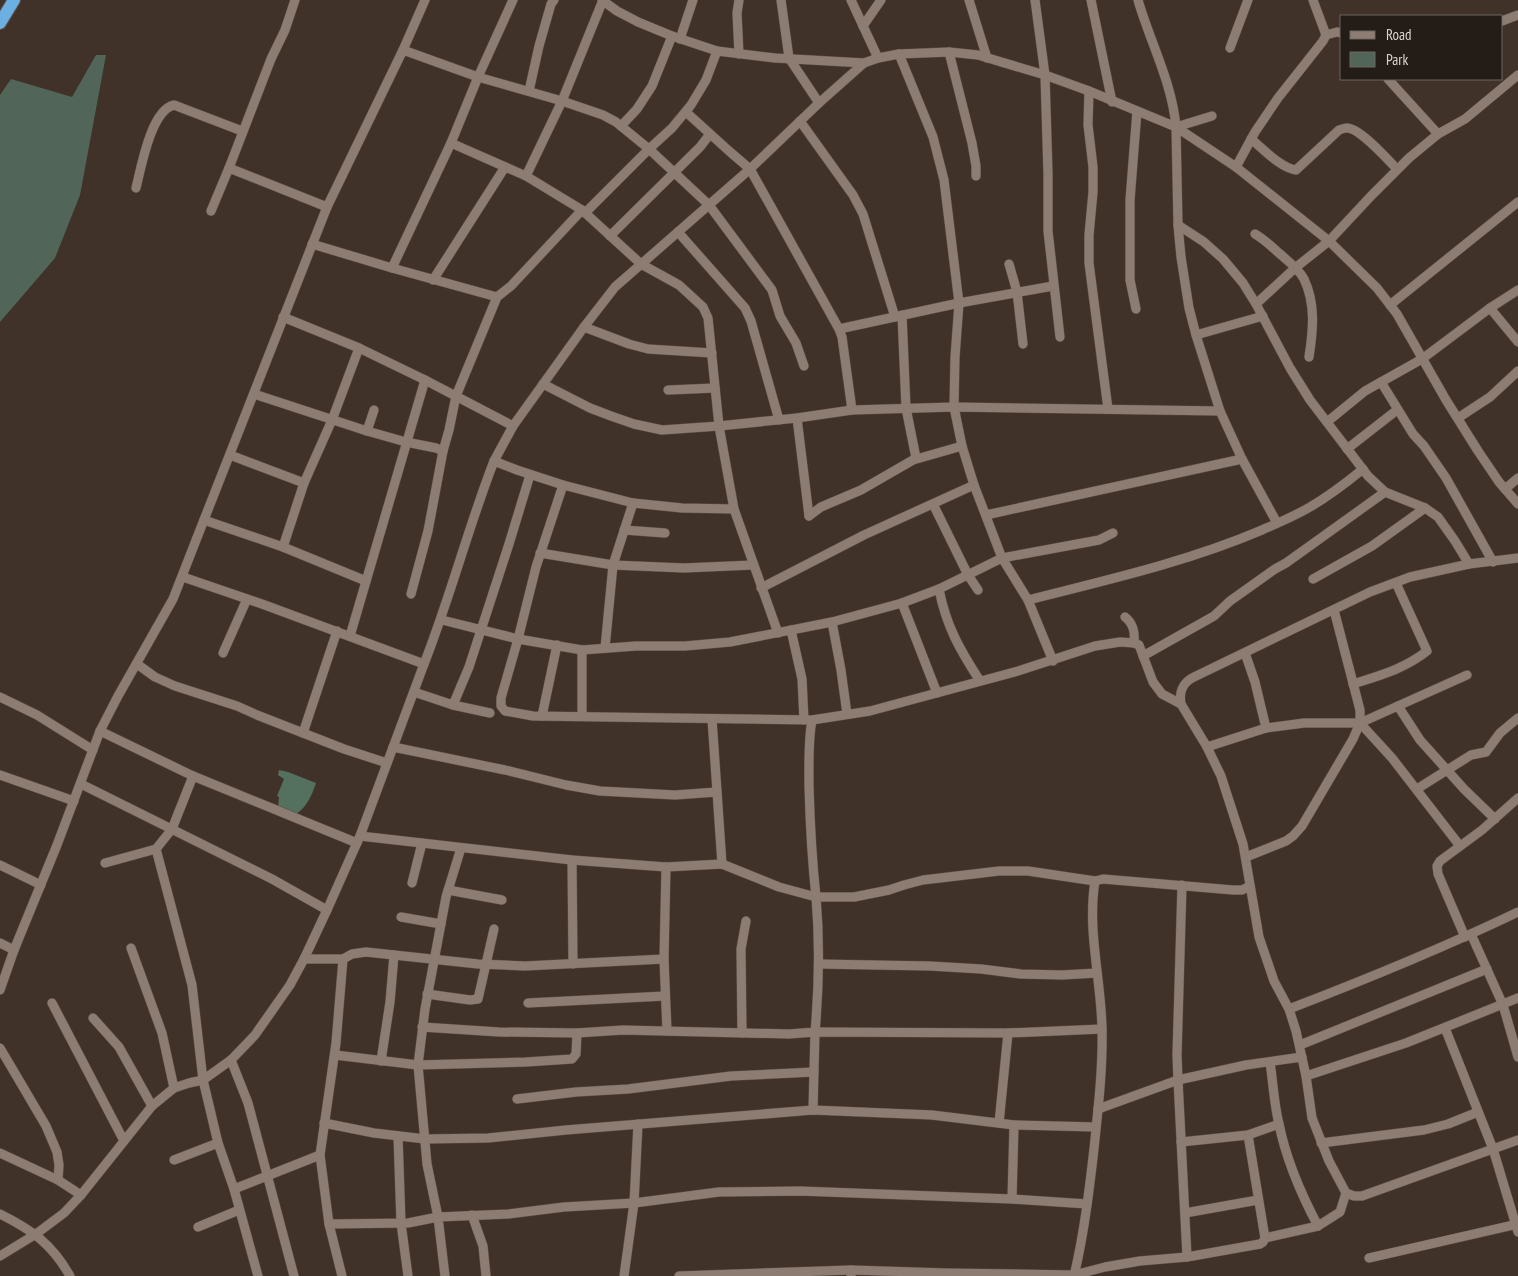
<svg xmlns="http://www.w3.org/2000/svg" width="1518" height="1276" viewBox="0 0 1518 1276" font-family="'PT Sans Narrow',sans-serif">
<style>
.green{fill:#516658}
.forest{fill:#54705e}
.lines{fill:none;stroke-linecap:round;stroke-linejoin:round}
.minor-casing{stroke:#5a4e46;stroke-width:10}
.highway-casing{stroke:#5a4e46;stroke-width:14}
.minor{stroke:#8d7c71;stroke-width:9}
.highway{stroke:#6cafe3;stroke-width:12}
</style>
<rect width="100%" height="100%" fill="#413229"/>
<path class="green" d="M96,55h10l-26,140 -25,63 -55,64v-227l11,-16 61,18z"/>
<path class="forest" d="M279,770l9,2 28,11c-4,12 -9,24 -20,31l-18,-6 1,-11 -2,-1 7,-17 -6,-4z"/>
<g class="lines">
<g class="minor-casing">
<g id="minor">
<path d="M602,0l15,11 21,11 34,14 45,15 58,7 89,5"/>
<path d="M781,0l8,58 30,45"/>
<path d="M851,0l27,58"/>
<path d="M969,0l18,58"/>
<path d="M1035,0l10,75 3,99v57l12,106"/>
<path d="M1091,0l21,102"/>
<path d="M1138,0c12,42 34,82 38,127"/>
<path d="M1502,21l16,-6"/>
<path d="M863,26l18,-26"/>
<path d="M1326,35l11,-3 5,1"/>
<path d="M680,39l13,-39"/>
<path d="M1230,48l18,-48"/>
<path d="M403,50l75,27 84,24 41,14 13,7 33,27 60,56 63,85 8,26 16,27 8,23"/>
<path d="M949,52l23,91 4,23v10"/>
<path d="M739,54l-2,-41 2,-13"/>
<path d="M899,54l34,83 11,43 15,123 -4,54 -1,50 8,39 12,39 28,73 26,42"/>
<path d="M1388,79l50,55"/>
<path d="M529,91l10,-45 12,-42 3,-4"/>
<path d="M1089,91l-1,34 5,42v25l-4,43v28l19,146"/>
<path d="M686,112l43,39 21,18 89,160 3,8 10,73"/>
<path d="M800,121l53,74 10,19 32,103"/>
<path d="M621,126l16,-17 15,-23 20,-50"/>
<path d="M1251,139c12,10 30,29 45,31l43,-40c3,-1 5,-2 8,-2 13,0 41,32 50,41"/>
<path d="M451,143l75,33 56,34 59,54 38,21 24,22 5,11 11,108 15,83 44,124"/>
<path d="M1236,167l19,-35 23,-34 45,-57 3,-6 -13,-35"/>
<path d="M526,176l36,-75 41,-101"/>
<path d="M136,188c5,-20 15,-78 38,-83l68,26"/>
<path d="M327,207l76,-157 22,-50"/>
<path d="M211,211l18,-43"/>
<path d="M585,213l64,-64 23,-21 19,-23 15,-25 11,-29"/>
<path d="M1178,225l3,32 8,51 7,27 24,76 22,48 35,64"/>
<path d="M678,232l67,76 6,13 28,99"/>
<path d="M1255,234c9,5 17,13 25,20 8,7 19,15 24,25 12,25 9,52 5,78"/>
<path d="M610,236l90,-89 10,-13"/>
<path d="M312,244l80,24 105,29"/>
<path d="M1009,264l8,28 6,52"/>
<path d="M392,268l59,-125 27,-66 35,-77"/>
<path d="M433,280l72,-113"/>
<path d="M1256,304l39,-36 34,-27 48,47 20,26 49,86 32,51 21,31 19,22"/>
<path d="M1390,305l128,-103"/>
<path d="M1490,308l28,34"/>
<path d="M1136,309l-6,-29v-80l7,-89"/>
<path d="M902,315l4,93 10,50"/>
<path d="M283,317l76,31 -27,72 -28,63 -21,64"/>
<path d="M584,327l45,17 19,5 64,4"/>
<path d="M839,329l120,-26 94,-17"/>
<path d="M1196,335l67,-19"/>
<path d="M359,348l66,32 88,46"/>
<path d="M1381,382l32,52 11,12 22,32 47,84"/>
<path d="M543,384l47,24 21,8 23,8 28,6 57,-4 78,-8 55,-8 102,-3 266,4"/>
<path d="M668,390l47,-2"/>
<path d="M254,394l113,37 39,11 30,6 7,3"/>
<path d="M797,418l12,98"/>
<path d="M1458,418l32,-21 28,-26"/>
<path d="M1327,422l38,-31 57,-32 68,-51 28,-18"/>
<path d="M367,431l7,-21"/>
<path d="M1347,449l50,-39"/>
<path d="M230,455l74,28"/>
<path d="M494,461l19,-35 71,-99 31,-40 135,-118 69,-66 45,-40 14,-5 21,-4 50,-2 29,3 67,20 44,16 87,36 36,-11"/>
<path d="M563,485l70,18 49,5 52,1"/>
<path d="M1505,489l13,-11"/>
<path d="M933,504l35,71 10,15"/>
<path d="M986,515l256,-56"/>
<path d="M809,516l12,-9 40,-17 52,-30 49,-14"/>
<path d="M204,520l79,27 83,34"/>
<path d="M624,530l41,3"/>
<path d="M540,553l73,12 71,3 69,-3"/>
<path d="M1518,558l-49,6 -59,13 -40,15 -178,86c-10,6 -13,14 -11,26l26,43 14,29 22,68 16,93 15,44 15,28 7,22 10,45 6,42 17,43 17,32 8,3h8l156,-56"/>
<path d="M1469,564l-14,-23 -17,-24 -13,-9 -40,-16 -17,-16 -58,-76 -20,-32 -34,-64 -13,-21 -20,-24 -19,-17 -26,-17 -2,-98 60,40 93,74 42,-45 38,-38 29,-24 27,-15 53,-44"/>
<path d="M183,577l79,27 162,60c26,-66 44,-136 70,-203l23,9 46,15 -27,82 -18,72 -17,59v8l4,5 28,5 279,4 58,-9 148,-40 77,-25 25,-4 14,1 5,2 14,37 9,12 19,10"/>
<path d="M1313,579l59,-33 53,-38"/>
<path d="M761,588l103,-53 110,-50"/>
<path d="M939,589c7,37 21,61 41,92"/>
<path d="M411,594l17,-63 15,-80 6,-21 7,-34 41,-99 14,-11 71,-76"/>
<path d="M902,603l35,90"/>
<path d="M1125,617c9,7 10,16 9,26"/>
<path d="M442,620l76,19 64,11 54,-4h49l45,-4 102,-20 70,-19 37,-14 63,-31 97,-18 14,-7"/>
<path d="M832,622l9,48 6,44"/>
<path d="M791,630l11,49 2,41"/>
<path d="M350,636l75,-256"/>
<path d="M605,648l8,-83 20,-62"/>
<path d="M223,653l24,-54"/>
<path d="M1245,653l10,29 11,46"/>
<path d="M1143,656l71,-40 16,-15 45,-32 11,-6 99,-71"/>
<path d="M1053,661l-25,-61c79,-20 159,-38 234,-70 16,-7 33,-14 48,-23 19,-11 36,-24 53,-38"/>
<path d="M137,664l18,13 20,9 62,20 20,9 87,34 43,14"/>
<path d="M1353,684c28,-9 51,-15 74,-33l-31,-68"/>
<path d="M414,692l39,13 37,8"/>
<path d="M0,697l37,18 56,35"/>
<path d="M453,705l16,-38 40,-123 21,-69"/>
<path d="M1398,706l22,34 44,49 31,30"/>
<path d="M542,716l15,-71"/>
<path d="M582,716v-66"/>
<path d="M712,719l10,145"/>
<path d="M812,720c-4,21 -3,44 -3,66 1,37 3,74 7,111h38l35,-7 15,-5 19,-5 76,-9h29l67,10 8,-2 130,11h9l8,-4"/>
<path d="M1360,723l32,35 68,88"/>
<path d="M100,731l93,45 164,67"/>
<path d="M303,733l34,-102"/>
<path d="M393,747l112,23 61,15 34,6 75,4 42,-3"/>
<path d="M1207,747l59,-19 38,-5h56l107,-48"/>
<path d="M0,775l74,26"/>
<path d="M81,784l191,95 55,31 -23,49 -14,26 -35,50 -24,25 -28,20 15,63 16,46 24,87"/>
<path d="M1417,789l54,-34 15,-3 14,-19 18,-15"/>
<path d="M1246,857l40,-16 7,-5 9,-10 51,-87 7,-16v-13l-26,-100"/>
<path d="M572,860l1,104"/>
<path d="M105,863l51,-14 16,-20 21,-53"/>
<path d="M0,865l41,20"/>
<path d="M666,867l-2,92 3,72"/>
<path d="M412,883l10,-40"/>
<path d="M1182,885l-5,170 1,25 68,-15 56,-8"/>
<path d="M448,890l54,10"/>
<path d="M327,910l33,-74 64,-172"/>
<path d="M401,917l40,7"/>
<path d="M1471,934l32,71 15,52"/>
<path d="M1465,937l-27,-63 -1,-8 3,-5 42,-31 36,-32"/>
<path d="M0,943l14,7"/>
<path d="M131,948l31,85 12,55"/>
<path d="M304,959h39l9,-5 14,-2 112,12 47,2 139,-7"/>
<path d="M819,964l111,2 51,3 40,5 41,1 35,-2"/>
<path d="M0,990l14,-40 43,-105 43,-114 18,-35 55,-97 27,-69 127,-323 -98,-39 42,-109 14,-29 10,-30"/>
<path d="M427,994l43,6 8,-1 16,-70"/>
<path d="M52,1003l72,138"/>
<path d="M528,1003l137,-7"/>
<path d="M1289,1009c78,-30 154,-61 229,-97"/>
<path d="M93,1018l26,29 33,59"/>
<path d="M422,1027l77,5 78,1"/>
<path d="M1445,1028l48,121 25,83"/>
<path d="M742,1033l-1,-84 5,-28"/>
<path d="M1300,1045l187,-76"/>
<path d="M0,1048l46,78 11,26 2,13 -1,15"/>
<path d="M335,1055l83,10 7,-56 21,-112 15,-49"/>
<path d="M231,1060l17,43 46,173"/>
<path d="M381,1061l9,-59 4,-47"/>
<path d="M1270,1062c3,20 4,42 9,62 7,35 22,70 39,102"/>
<path d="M1306,1076l100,-33 112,-45"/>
<path d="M517,1099l59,-7 52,-3 103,-13 83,-4"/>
<path d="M1098,1109l80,-29 9,177"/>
<path d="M813,1110l2,-78 193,1 94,-4"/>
<path d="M324,1123l50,10 51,6 63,-1 78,-8 247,-20 119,5 82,10 82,2"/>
<path d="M999,1123l9,-90"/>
<path d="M398,1136l3,87 7,53"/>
<path d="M1181,1142l67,-7 31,-11"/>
<path d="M1321,1143l103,-13 24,-6 30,-12"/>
<path d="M0,1153l58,27 23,15"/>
<path d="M174,1160l44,-17"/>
<path d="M234,1189l86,-34"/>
<path d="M1012,1199l2,-74"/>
<path d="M1185,1213l73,-13"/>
<path d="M0,1214c32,16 52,30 70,62"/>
<path d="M472,1215l11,31 3,30"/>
<path d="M329,1224l-9,-69 16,-112 7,-84"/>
<path d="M198,1227l41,-17"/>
<path d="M1265,1238l53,-12 22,-14 6,-19"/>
<path d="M0,1256l36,-22 28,-21 17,-18 71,-89 22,-18 15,-5 14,-3 -11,-95 -36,-136"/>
<path d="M1369,1258l149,-34"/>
<path d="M342,1276l-13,-52 79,-1 30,-6 -11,-53 -9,-99 108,-3 46,-3 4,-5 1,-21 46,-3 166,4 26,-2c4,-45 5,-89 1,-135l-37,-10 -57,-23 -56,3 -94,-7 -212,-24"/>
<path d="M445,1276l-7,-59 70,-3 56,-7 70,-4 85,-11 81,-1 212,8 75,5"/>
<path d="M624,1276l10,-73 4,-79"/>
<path d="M679,1276l172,-6"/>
<path d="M851,1276v-6l95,3 128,2 31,-8 35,-6 47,-4 73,-13 3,-2 2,-4 -17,-103"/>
<path d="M1074,1276c10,-42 15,-84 20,-127 4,-40 9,-80 8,-121 -1,-49 -15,-98 -7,-147"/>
</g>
</g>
<g class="highway-casing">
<path id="highway" d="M0,23l14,-23"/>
</g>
<use href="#minor" class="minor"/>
<use href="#highway" class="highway"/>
</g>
<rect x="1340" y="15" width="162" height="65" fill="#231c17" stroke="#6e6660"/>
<rect x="1350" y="31" width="25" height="8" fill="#8d7c71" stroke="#6e6660"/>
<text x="1386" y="40" font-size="15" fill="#ded4ce">Road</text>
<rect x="1350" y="52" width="25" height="15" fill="#516658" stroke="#6e6660"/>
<text x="1386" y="65" font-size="15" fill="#ded4ce">Park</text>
</svg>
